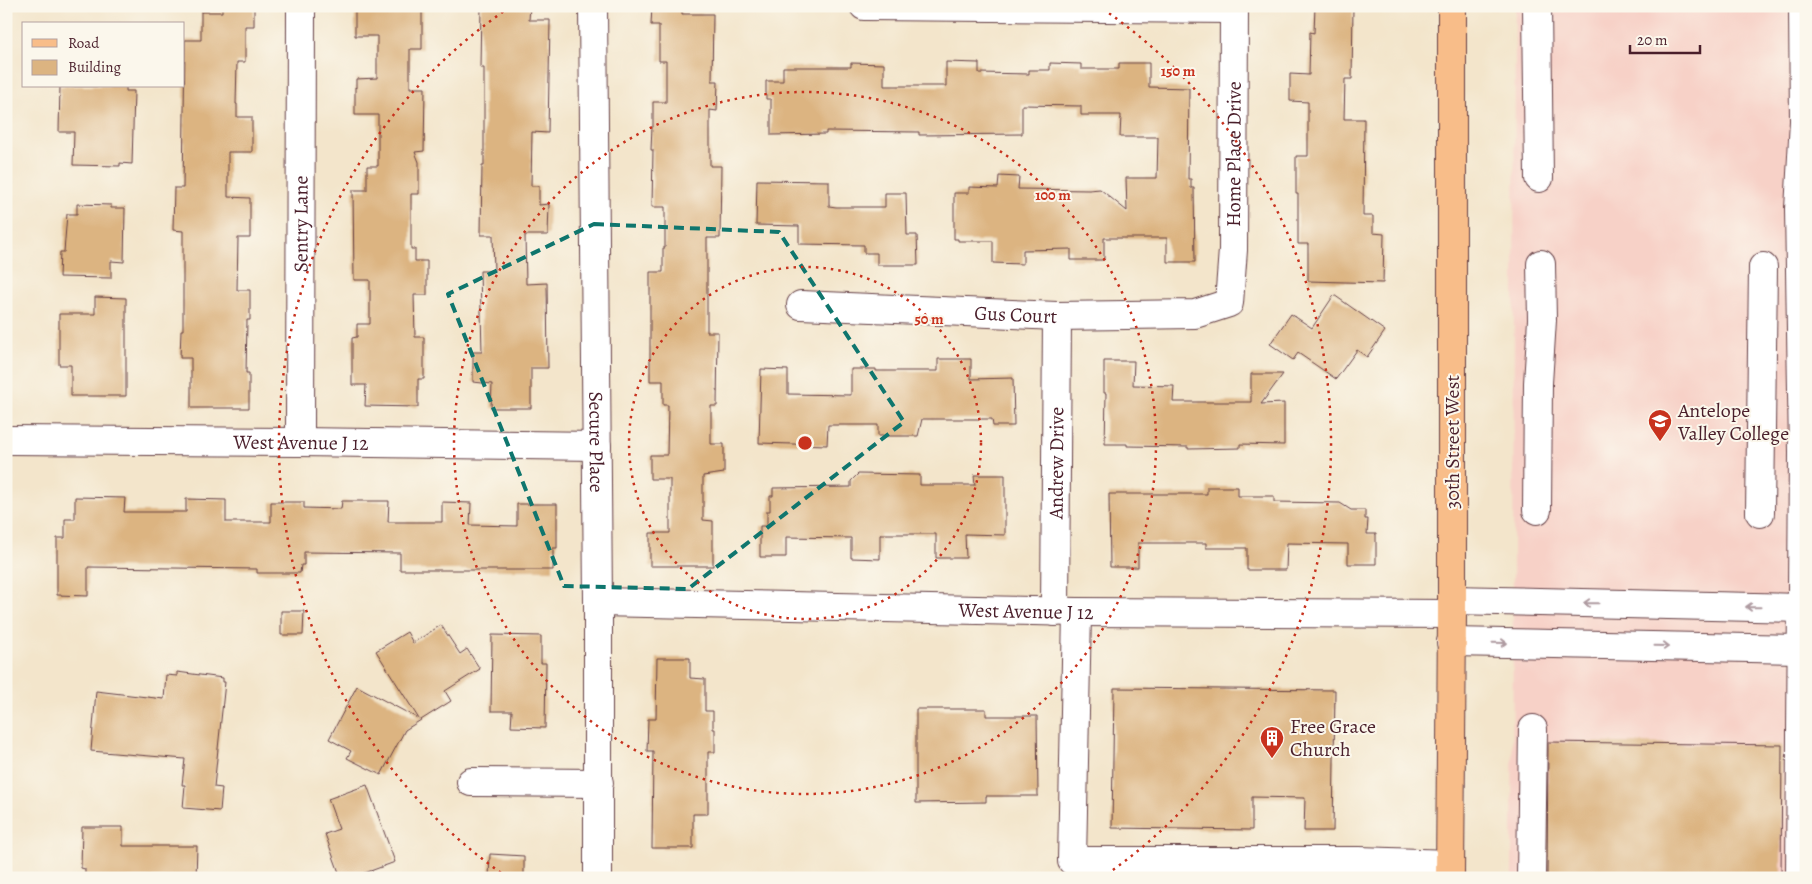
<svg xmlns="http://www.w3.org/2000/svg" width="1812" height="884" viewBox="0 0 1812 884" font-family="Alegreya,serif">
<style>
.built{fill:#f7d1c7}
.building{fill:#dcb481}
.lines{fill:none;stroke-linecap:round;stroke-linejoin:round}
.minor-casing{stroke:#633d43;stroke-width:30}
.major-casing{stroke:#633d43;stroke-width:30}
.minor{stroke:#fff;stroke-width:28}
.major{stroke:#f8bd89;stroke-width:28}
.oneway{stroke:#ae9aa0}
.marked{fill:none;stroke:#0f766e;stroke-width:4;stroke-dasharray:10 6;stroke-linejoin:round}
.ring{fill:none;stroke:#c8321e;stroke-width:2.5;stroke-dasharray:2.5 5}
.labels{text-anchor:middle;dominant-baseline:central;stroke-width:4;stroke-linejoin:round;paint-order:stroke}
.street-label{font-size:20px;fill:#4a1f2b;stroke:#fbf7ec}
.poi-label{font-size:20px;fill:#4a1f2b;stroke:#fbf7ec;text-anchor:start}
.centre{fill:#c8321e;stroke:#fbf7ec;stroke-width:2.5}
.ring-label{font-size:15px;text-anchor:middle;font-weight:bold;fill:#c8321e;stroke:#fbf7ec;stroke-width:4;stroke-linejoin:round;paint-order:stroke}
</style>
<rect width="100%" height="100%" fill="#fbf7ec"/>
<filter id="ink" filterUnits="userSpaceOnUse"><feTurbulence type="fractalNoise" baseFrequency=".02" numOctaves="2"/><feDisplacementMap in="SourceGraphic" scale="10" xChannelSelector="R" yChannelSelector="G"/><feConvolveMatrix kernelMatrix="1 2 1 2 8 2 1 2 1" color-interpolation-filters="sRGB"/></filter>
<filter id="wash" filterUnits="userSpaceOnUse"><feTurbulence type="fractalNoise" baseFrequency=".0096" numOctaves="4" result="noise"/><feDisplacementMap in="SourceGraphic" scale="20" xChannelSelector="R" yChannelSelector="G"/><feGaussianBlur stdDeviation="1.12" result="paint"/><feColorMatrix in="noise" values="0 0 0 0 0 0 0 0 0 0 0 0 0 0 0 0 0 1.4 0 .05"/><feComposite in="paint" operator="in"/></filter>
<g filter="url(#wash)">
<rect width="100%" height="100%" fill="#f3e5cb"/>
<path class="built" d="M1515,6h291v872h-294z"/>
<g id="blocks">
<g class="building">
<path d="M222,6h32v20h-9v36h-8l-1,42h1v13h15v35h-24v45l22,1v40h-12l-1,52h13v30h-3l-1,53h3v35h-58v-50h-11l1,-28h2v-99l-10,-1 1,-42h9l2,-148h16v-28h21z"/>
<path d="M355,6h67v43h-12v39h15l-1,63 -9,1 4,10v32h-8v55h4v12h12v34h-13l1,42h9v42h-6v28l-53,-1 1,-21h-14v-47l5,-1v-13h13v-44h-16l-1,-90h14v-24h11v-51h-23v-28l1,1v-9l21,-1v-42h-22z"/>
<path d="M481,6h49l-1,14h21l-2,113 -16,-1 -1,54h8v19l10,-1 -1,31h-23l1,49 21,-1 1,85h-17v40h-40l1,-24 -19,-2v-30h9l-2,-81h14l-1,-36h-12l1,-69h2v-98h-4z"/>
<path d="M652,6h30v8h31l-1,67h6l-1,30 -7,-1v56h11l-1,72h-13v94h11l-1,74h-6v38h13v29l-21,3v44l10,1v45h-63v-33h20v-54h-20v-24h17l1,-50h-5v-24h-13v-109h13v-24h2v-41h-13l1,-57h-2l1,-23h1v-25h13v-41h-7v-36h-8z"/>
<path d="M1315,6h38l-1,73h-7l-1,40h20l-1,97h10v17l11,1 -1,49 -75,-2v-37h-10v-50h-2v-38h12v-54l-18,-1v-27l19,1 1,-43 4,1z"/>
<path d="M946,62l33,1v10l50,1v-4h21v-7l31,1v5h38v-6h30v24l40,1 -1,91h3v9h3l1,74h-28v-24h-63v22h-33v-11l-48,1v14l-30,-1v-22h-35v-2h-4v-46h15v-6l29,1 1,-12 20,1 -1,12 71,1 11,-1 27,22 -1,-33h31l1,-41h-38l1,-22h-40v-9l-59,-1v29l-103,1v-3l-93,-1v3l-55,1v-36h-5v-18h17v-14h68v-4l33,1v22h62z"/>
<path d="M60,86h66v5h8l-2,73 -12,-1v3l-47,-1 1,-33h-15z"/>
<path d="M757,180l72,1v25l7,1h49v-14h21l1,42h10l1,30h-41v-12h-13v-8l-65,-1v-18l-43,-1z"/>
<path d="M77,204l34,1v3h14l-1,54 -13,-1v17l-52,-1 1,-25h4l3,-38h10z"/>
<path d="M1334,295l51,36 -18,26 -10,-7 -21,29 -38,-26 -5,7 -23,-16 21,-30 21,14z"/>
<path d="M95,297l31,1v98h-55v-31h-12v-51h36z"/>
<path d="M938,359h33v20l42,-1 1,48h-21l-1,-7h-70l-4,17h-40v-11h-50l-1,20 -68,-2 2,-74 27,1v24l63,1v-26h25v2h62z"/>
<path d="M1104,361h30l-1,24 41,1 -1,16h78v-28h32l-22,30 23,-1v42l-44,-1v4l-52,1v-2l-61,-1v-2h-22l1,-51h-2z"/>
<path d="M858,474l62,1v10h55l-1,-10h31v60l-40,-1 1,24h-30v-24h-56v25l-29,-1v-20l-65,-1v20h-26v-31h7v-15h3v-15h3v-8l78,-1v-6z"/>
<path d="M1207,487h31v9h36v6l66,1 11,7h14v9h3l-1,15h9v30h-28v-20l-61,-1 -1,27h-39v-22h-41v-5h-68v24h-28l-1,-73h98z"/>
<path d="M75,497l50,1 -1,14h62v-13l40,1v22h45v-20h33v6l37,1 1,-8h47l-1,21h54v-20l29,1 -1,22 47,1v-22h40v44h-4v22h-153v-17l-96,-1v13h-3l-1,8h-43v-4l-169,-2v29l-31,-1v-57h8v-19h10z"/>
<path d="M281,611h23l-1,24h-22z"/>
<path d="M441,625l19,29 7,-5 13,20 -35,22 6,10 -46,29 -24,45 -34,-17 4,-7 -22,-12 28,-53 62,33 -43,-68 31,-19 6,11z"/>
<path d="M492,635l49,1v27h5l-1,65 -34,-1 1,-16h-21z"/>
<path d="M657,658h33v20l15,1v32h8v18h2v23h-7v62h-15v34h-41l1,-97h-6l1,-32h8z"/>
<path d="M177,672l46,6v4h2l-11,105 8,1 -2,23 -37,-3 2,-23h-3l3,-26 -94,-8 5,-60 68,8 2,-24 11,1z"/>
<path d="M1114,688l221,2 -2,141h-29l1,-33 -53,-1v33l-140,-2z"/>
<path d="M916,709h70v7h51l1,80h-52v6l-70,1z"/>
<path d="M1548,742l234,3 -1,133h-234z"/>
<path d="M367,785l28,77 -44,16h-10l-16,-44 14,-5 -11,-30z"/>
<path d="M82,827h41v19h74l-1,32h-111v-9l-4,-1z"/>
<path d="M490,854l34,2v22h-35z"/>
</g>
</g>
</g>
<g filter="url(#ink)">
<use href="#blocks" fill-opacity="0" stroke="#633d43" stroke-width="1"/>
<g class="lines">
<g class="minor-casing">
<g id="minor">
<path id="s1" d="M593,6l5,596v276"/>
<path d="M864,6l370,3"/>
<path d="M1537,6l2,172"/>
<path id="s2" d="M801,305l256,11 138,-2 34,-11 4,-53 1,-244"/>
<path id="s3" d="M6,440l294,2 297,4"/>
<path id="s4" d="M300,442l1,-436"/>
<path d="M1537,510l1,-127 4,-63 -1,-56"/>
<path d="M1760,513l3,-246"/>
<path d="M1452,600l350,8"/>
<path id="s5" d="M598,602l479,10 375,2"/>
<path id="s6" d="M1055,612l2,-296"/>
<path d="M1077,612l-5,249h287l91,3"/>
<path d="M1451,642l350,7"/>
<path d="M471,782l128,1"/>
<path d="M1531,878l2,-149"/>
<path d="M1800,878l3,-426 -4,-243 5,-88 -1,-115"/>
</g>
</g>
<g class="major-casing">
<path id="major" d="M1450,878l2,-264v-608"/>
</g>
<use href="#minor" class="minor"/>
<use href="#major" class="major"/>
</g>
<defs><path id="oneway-shaft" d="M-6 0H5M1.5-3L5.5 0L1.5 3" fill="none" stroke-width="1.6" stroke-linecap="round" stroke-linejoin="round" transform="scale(1.25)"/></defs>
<g class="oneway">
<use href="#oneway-shaft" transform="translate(1591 603) rotate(-179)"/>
<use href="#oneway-shaft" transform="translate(1753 607) rotate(-179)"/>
<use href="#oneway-shaft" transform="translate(1500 643) rotate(1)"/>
<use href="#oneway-shaft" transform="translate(1662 646) rotate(1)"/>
</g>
</g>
<path class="marked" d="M594,224l185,8 125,190 -216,167 -124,-3 -116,-292z"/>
<g class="ring">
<circle cx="805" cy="443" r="176"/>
<circle cx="805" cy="443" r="351"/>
<path d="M507 877A527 527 0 0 1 507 9M1103 9A527 527 0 0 1 1103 877"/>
</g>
<defs>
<g id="university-pin" transform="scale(1.25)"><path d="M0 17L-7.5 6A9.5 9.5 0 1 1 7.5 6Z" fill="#c8321e" stroke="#fbf7ec"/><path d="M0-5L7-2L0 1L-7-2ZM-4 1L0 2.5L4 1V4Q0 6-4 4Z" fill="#fff"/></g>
<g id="building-pin" transform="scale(1.25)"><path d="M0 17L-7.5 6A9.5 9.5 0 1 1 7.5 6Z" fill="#c8321e" stroke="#fbf7ec"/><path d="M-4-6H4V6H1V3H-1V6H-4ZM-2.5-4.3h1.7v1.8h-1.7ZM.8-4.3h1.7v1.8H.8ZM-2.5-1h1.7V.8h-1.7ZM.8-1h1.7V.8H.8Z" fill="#fff"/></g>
</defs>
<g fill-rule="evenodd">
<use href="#university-pin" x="1660" y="421"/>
<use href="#building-pin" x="1272" y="738"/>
</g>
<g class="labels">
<g class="street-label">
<text stroke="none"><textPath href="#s2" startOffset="579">Home Place Drive</textPath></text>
<text stroke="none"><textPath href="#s4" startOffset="218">Sentry Lane</textPath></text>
<text stroke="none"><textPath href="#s2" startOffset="215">Gus Court</textPath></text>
<text stroke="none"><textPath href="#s3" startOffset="295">West Avenue J 12</textPath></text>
<text stroke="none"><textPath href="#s1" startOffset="436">Secure Place</textPath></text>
<text transform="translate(1452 442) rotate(-90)">30th Street West</text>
<text stroke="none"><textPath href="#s6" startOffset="149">Andrew Drive</textPath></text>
<text stroke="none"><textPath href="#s5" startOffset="428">West Avenue J 12</textPath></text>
</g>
<g class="poi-label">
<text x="1678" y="410">Antelope<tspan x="1678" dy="23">Valley College</tspan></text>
<text x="1290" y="726">Free Grace<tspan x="1290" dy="23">Church</tspan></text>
</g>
</g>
<circle cx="805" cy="443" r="8" class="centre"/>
<g class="ring-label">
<text x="1178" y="76">150 m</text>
<text x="1053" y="200">100 m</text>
<text x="929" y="324">50 m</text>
</g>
<rect width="1812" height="884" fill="none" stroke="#fbf7ec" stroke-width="25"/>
<rect x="22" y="22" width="162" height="65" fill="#fbf7ec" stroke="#b4a19f"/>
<rect x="32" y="39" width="25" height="8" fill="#f8bd89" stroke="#b4a19f"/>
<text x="68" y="48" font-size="15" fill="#4a1f2b">Road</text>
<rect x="32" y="60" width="25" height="15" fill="#dcb481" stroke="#b4a19f"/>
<text x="68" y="72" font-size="15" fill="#4a1f2b">Building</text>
<path d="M1630 45v8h70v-8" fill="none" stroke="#4a1f2b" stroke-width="2.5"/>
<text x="1637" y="45" font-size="15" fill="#4a1f2b" stroke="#fbf7ec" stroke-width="4" paint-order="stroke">20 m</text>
</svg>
